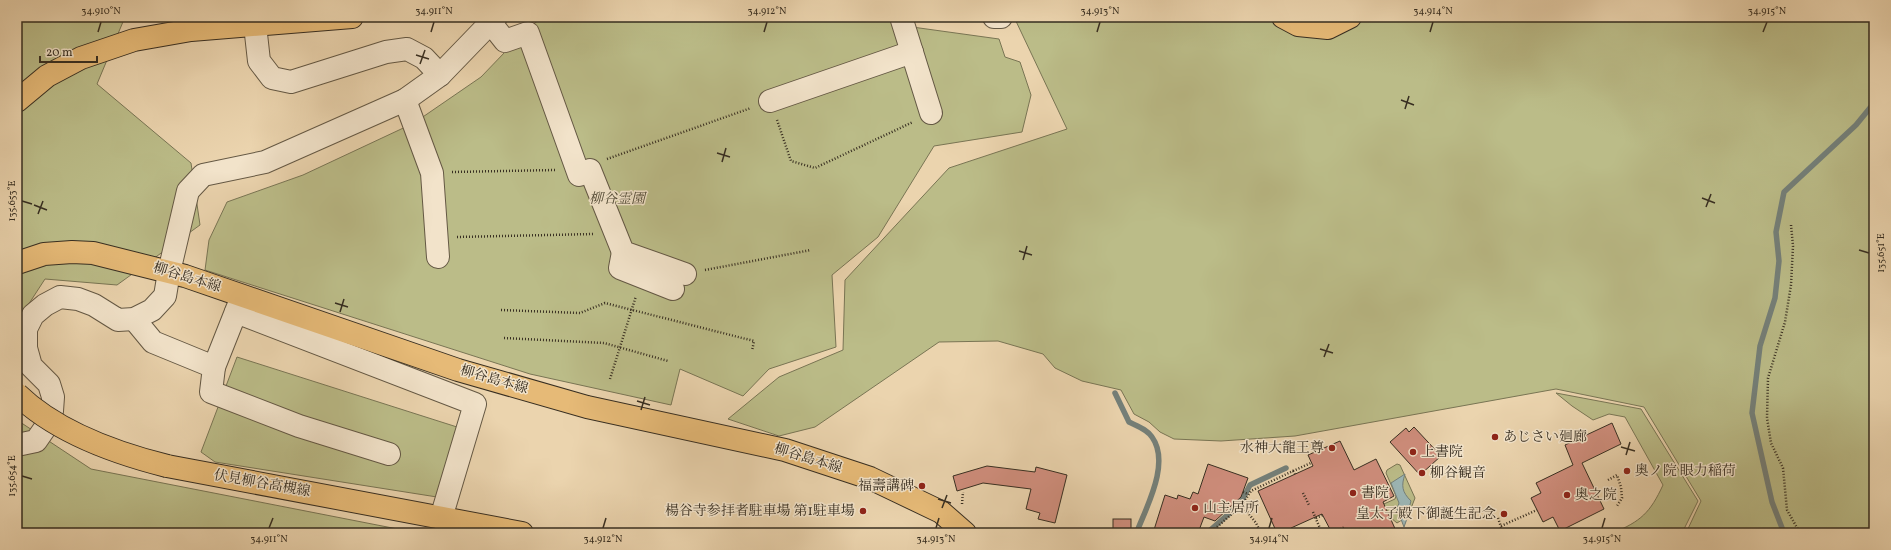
<svg xmlns="http://www.w3.org/2000/svg" width="1891" height="550" viewBox="0 0 1891 550" font-family="Vollkorn,'Noto Serif JP',serif">
<style>
.green{fill:#bbbc88;stroke:#797554}
.water{fill:#9cb6b5;stroke:#74807a}
.lines{fill:none;stroke-linecap:round;stroke-linejoin:round}
.stream{stroke:#74807a;stroke-width:5.5}
.building{fill:#d08e7d;stroke:#372e21}
.minor-casing{stroke:#645844;stroke-width:24}
.major-casing{stroke:#372e21;stroke-width:24}
.path{stroke:#372e21;stroke-width:2.5;stroke-dasharray:1 2;stroke-linecap:butt}
.minor{stroke:#f2e3ca;stroke-width:22}
.major{stroke:#e6ba77;stroke-width:22}
.major-bridge-casing{stroke:#372e21;stroke-width:24;stroke-linecap:butt}
.major-bridge{stroke:#e6ba77;stroke-width:22}
.ticks{fill:none;stroke:#372e21;stroke-width:1.5}
.poi-dot{fill:#8f2418;stroke:#f2e3ca;stroke-width:1.5}
.labels{text-anchor:middle;dominant-baseline:central;stroke-width:3;stroke-linejoin:round;paint-order:stroke}
.park-label{font-size:14px;font-style:italic;fill:#514a36;stroke:#f2e3ca}
.street-label{font-size:14px;fill:#372e21;stroke:#f2e3ca}
.poi-label{font-size:14px;fill:#372e21;stroke:#f2e3ca;text-anchor:start}
.neatline{fill:none;stroke:#372e21;stroke-width:1.5}
.ticks-label{font-size:10px;text-anchor:middle;fill:#372e21}
</style>
<rect width="100%" height="100%" fill="#ebd4ae"/>
<filter id="stains"><feTurbulence type="fractalNoise" baseFrequency=".005" numOctaves="4"/><feColorMatrix values="0 0 0 0 .2 0 0 0 0 .09 0 0 0 0 .02 0 0 0 .5 -.17"/></filter>
<radialGradient id="worn" r=".72"><stop offset=".6" stop-color="#630" stop-opacity="0"/><stop offset="1" stop-color="#630" stop-opacity=".3"/></radialGradient>
<g class="green">
<path d="M17,17h108l-28,67 94,79 9,62 -83,60 -72,-6 -28,43z"/>
<path d="M544,17h338l23,9 94,13 6,18 15,5 11,33 -9,37 -88,14 -56,91 -46,38 4,72 -67,22 -26,27 -63,-27 -9,36 -141,-31 -325,-104 4,-30 18,-38 76,-27 111,-52 67,-46 49,-51z"/>
<path d="M1014,17h860v516h-188l15,-32 -57,-94 -88,-18 -261,47 -74,5 -47,-2 -14,-7 -11,-10 -15,-8 -13,-24 -39,-9 -27,-13 -12,-14 -45,-13 -59,1 -124,85 -36,9 -51,-17 51,-42 64,-27 2,-70 104,-112 118,-39z"/>
<path d="M237,357l220,70 -20,70 -222,-35 -14,-10z"/>
<path d="M1556,393l85,16 57,92 -16,32h-69c28,-12 37,-20 50,-48l-38,-68 -16,-3 -16,6 -21,-14z"/>
<path d="M17,420l74,49 327,64h-401z"/>
<path d="M1397,464l3,1 15,33 -7,18 -11,7 -6,-5 -9,4 -7,-14 20,-9 1,-3 -10,-23 1,-3z"/>
</g>
<path class="water" d="M1405,474c-4,12 -3,18 6,27 -3,9 -3,17 -7,26l-7,-18 2,-6 -8,-20z"/>
<g class="lines">
<g class="stream">
<path d="M1115,393l14,29c8,4 18,7 23,15 18,25 -4,67 -14,92"/>
<path d="M1207,533l33,-29 10,-19 36,-17"/>
<path d="M1784,533l-12,-31 -20,-89 8,-67 15,-48 4,-37 -3,-29 8,-40 72,-67 18,-22"/>
</g>
</g>
<g class="building">
<path d="M1612,423l9,21 -39,19 22,46 -44,22 -7,-14 -10,5 -12,-24 10,-5 -5,-10 37,-18 -8,-20z"/>
<path d="M1414,427l27,29 -21,19 -30,-33 16,-14 3,4z"/>
<path d="M1340,441l14,29 22,-11 18,37 -11,6 14,31h-65l-10,-19 -31,14 2,5h-16l-19,-42 55,-25 -5,-11z"/>
<path d="M1208,464l40,14 -7,19 -26,24 -11,-4 -6,16h-45l12,-38 12,4 1,-4 12,4 3,-7 5,2z"/>
<path d="M987,466l48,6 1,-5 31,8 -12,48 -17,-4 2,-6 -14,-4 5,-20 -48,-6 -26,8 -4,-15z"/>
<rect x="1113" y="519" width="18" height="14"/>
</g>
<g class="lines">
<g class="minor-casing">
<g id="minor">
<path d="M901,17l30,96"/>
<path d="M994,17h7"/>
<path d="M490,22l15,19 23,-8 51,142 11,-5 33,82 62,22"/>
<path d="M255,25l4,36 13,17 19,4 95,-30 21,-3 17,9 16,17"/>
<path d="M405,100l27,73 6,84"/>
<path d="M770,101l142,-49"/>
<path d="M623,252l-3,16 53,21"/>
<path d="M236,312l239,92 -34,114"/>
<path d="M134,319l19,23 61,25 -3,25 88,34 90,28"/>
<path d="M214,367l27,-68"/>
<path d="M17,445l19,-4 9,-13 7,-17 1,-14 -4,-13 -18,-18 -5,-18v-19l7,-14 12,-10 15,-8 18,2 16,6 24,15 16,-1 18,-9 13,-14 4,-24 19,-81 15,-16 62,-13 140,-62 35,-25 56,-58"/>
</g>
</g>
<g class="major-casing">
<g id="major">
<path d="M1283,17l15,8 30,3 22,-11"/>
<path d="M17,101l30,-25 34,-18 53,-18 57,-10 161,-13"/>
<path d="M17,263l27,-9 28,-2 21,1 92,23 273,94 129,37 198,43 85,28 71,34 24,21"/>
<path d="M167,466l355,67"/>
</g>
</g>
<g class="path">
<path d="M777,120l14,41 24,7 98,-46"/>
<path d="M607,159l144,-51"/>
<path d="M452,172l103,-2"/>
<path d="M1791,225l2,21 -2,39 -6,37 -17,56 -1,40 4,25 12,25 4,42 13,23"/>
<path d="M457,237l137,-3"/>
<path d="M705,270l106,-20"/>
<path d="M501,310l79,3 25,-10 149,38 -2,10"/>
<path d="M504,338l100,5 64,18"/>
<path d="M610,379l26,-83"/>
<path d="M1293,471l18,-8"/>
<path d="M1608,480l9,-5 4,12 1,11 -5,8"/>
<path d="M1243,492l5,2"/>
<path d="M1303,493l6,12"/>
<path d="M962,504l1,-12"/>
<path d="M1242,505l9,-14 42,-20 2,3"/>
<path d="M1313,512l9,21"/>
<path d="M1316,518l7,-3"/>
<path d="M1498,518l5,15"/>
<path d="M1501,526l36,-16"/>
<path d="M1217,527l25,-22 14,18 5,10"/>
<path d="M1569,529l3,4"/>
<path d="M1332,533l13,-6"/>
<path d="M1437,533l3,-2 1,2"/>
<path d="M1458,533h1"/>
<path d="M1547,533v-1"/>
</g>
<use href="#minor" class="minor"/>
<use href="#major" class="major"/>
<g class="major-bridge-casing">
<path id="major-bridge" d="M17,394c39,38 98,59 150,72"/>
</g>
<use href="#major-bridge" class="major-bridge"/>
</g>
<path class="ticks" d="M98,32l3,-10M431,32l3,-10M764,32l3,-10M1097,32l3,-10M1430,32l3,-10M1763,32l4,-10M416,55l13,4M420,64l5,-14M1401,100l13,5M1405,109l4,-13M717,153l13,4M722,162l4,-14M1702,198l13,5M22,201l10,3M34,205l13,5M1706,207l5,-13M38,214l5,-13M1859,250l10,3M1019,251l13,4M1023,260l4,-14M335,303l13,4M340,312l4,-13M1320,349l13,4M1324,357l5,-13M637,401l13,4M641,410l4,-13M1621,447l14,4M1626,455l4,-13M22,476l10,3M938,499l13,4M942,508l5,-13M269,528l4,-10M603,528l3,-10M936,528l3,-10M1269,528l3,-10M1602,528l3,-10"/>
<g class="poi-dot">
<circle cx="1495" cy="437" r="4"/>
<circle cx="1332" cy="448" r="4"/>
<circle cx="1413" cy="452" r="4"/>
<circle cx="1627" cy="471" r="4"/>
<circle cx="1422" cy="473" r="4"/>
<circle cx="922" cy="486" r="4"/>
<circle cx="1353" cy="493" r="4"/>
<circle cx="1567" cy="495" r="4"/>
<circle cx="1195" cy="508" r="4"/>
<circle cx="863" cy="511" r="4"/>
<circle cx="1504" cy="514" r="4"/>
</g>
<g class="labels">
<g class="park-label">
<text x="617" y="199">柳谷霊園</text>
</g>
<g class="street-label">
<text transform="translate(187 278) rotate(17)">柳谷島本線</text>
<text transform="translate(494 380) rotate(16)">柳谷島本線</text>
<text transform="translate(808 459) rotate(17)">柳谷島本線</text>
<text transform="translate(262 484) rotate(10)">伏見柳谷高槻線</text>
</g>
<g class="poi-label">
<text x="1503" y="437">あじさい廻廊</text>
<text x="1324" y="448" text-anchor="end">水神大龍王尊</text>
<text x="1421" y="452">上書院</text>
<text x="1635" y="471">奥ノ院 眼力稲荷</text>
<text x="1430" y="473">柳谷観音</text>
<text x="914" y="486" text-anchor="end">福壽講碑</text>
<text x="1361" y="493">書院</text>
<text x="1575" y="495">奥之院</text>
<text x="1203" y="508">山主居所</text>
<text x="855" y="511" text-anchor="end">楊谷寺参拝者駐車場 第1駐車場</text>
<text x="1496" y="514" text-anchor="end">皇太子殿下御誕生記念</text>
</g>
</g>
<rect width="1891" height="550" fill="none" stroke="#ebd4ae" stroke-width="44"/>
<path d="M40 56v6h57v-6" fill="none" stroke="#372e21" stroke-width="2"/>
<text x="46" y="56" font-size="12" fill="#372e21" stroke="#f2e3ca" stroke-width="3" paint-order="stroke">20 m</text>
<rect x="22" y="22" width="1847" height="506" class="neatline"/>
<g class="ticks-label">
<text x="101" y="14">34.910°N</text>
<text x="434" y="14">34.911°N</text>
<text x="767" y="14">34.912°N</text>
<text x="1100" y="14">34.913°N</text>
<text x="1433" y="14">34.914°N</text>
<text x="1767" y="14">34.915°N</text>
<text transform="translate(11 201) rotate(-90)" y="4">135.653°E</text>
<text transform="translate(1880 253) rotate(-90)" y="4">135.651°E</text>
<text transform="translate(11 476) rotate(-90)" y="4">135.654°E</text>
<text x="269" y="542">34.911°N</text>
<text x="603" y="542">34.912°N</text>
<text x="936" y="542">34.913°N</text>
<text x="1269" y="542">34.914°N</text>
<text x="1602" y="542">34.915°N</text>
</g>
<rect width="100%" height="100%" filter="url(#stains)"/>
<rect width="100%" height="100%" fill="url(#worn)"/>
</svg>
